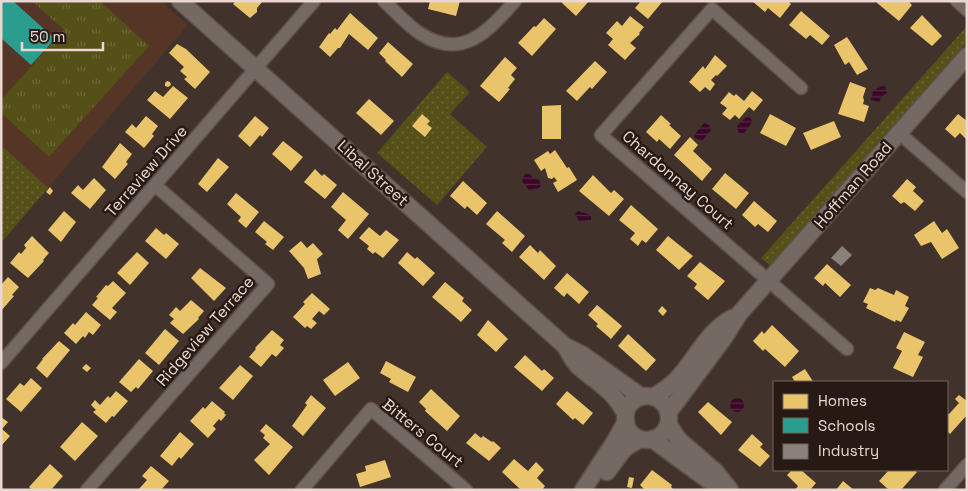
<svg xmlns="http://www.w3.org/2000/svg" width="968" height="491" viewBox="0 0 968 491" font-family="'Space Grotesk',sans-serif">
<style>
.built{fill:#543526}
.grass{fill:url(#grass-dots)}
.park{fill:url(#park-tufts)}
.water{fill:url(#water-rules)}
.homes{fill:#e9c46a}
.schools{fill:#2a9d8f}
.industry{fill:#8a817c}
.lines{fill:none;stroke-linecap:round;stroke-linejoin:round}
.minor-casing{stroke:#5d5049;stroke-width:15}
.tertiary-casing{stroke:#5d5049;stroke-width:19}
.minor{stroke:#756963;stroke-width:12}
.tertiary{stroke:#756963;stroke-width:16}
.labels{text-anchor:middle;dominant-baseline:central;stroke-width:5;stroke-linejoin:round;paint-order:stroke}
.street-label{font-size:16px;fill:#ead8d0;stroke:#271a15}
</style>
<defs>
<pattern id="grass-dots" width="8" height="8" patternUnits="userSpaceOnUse" patternTransform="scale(1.25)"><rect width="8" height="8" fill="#554f18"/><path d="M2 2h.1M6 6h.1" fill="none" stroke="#6e6839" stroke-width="1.8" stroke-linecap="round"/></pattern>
<pattern id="park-tufts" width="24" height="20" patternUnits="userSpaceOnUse" patternTransform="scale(1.25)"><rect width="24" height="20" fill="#554f18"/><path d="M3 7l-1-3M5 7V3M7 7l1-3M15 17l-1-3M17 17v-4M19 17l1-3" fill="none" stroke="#6e6839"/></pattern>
<pattern id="water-rules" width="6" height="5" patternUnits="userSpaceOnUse" patternTransform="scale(1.25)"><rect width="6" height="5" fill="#3a0726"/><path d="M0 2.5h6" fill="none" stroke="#572a44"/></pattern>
</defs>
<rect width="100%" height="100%" fill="#41322b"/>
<path class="built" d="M1,1h160l27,24 -140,163 -47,-42z"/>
<g class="grass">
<path d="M967,26v17l-195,224 -11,-9z"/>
<path d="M447,72l23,20 -20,22 37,33 -50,58 -60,-52z"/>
<path d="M1,145l47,43 -47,55z"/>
</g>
<path class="park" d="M32,1h68l49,45 -100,111 -48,-44v-13l63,-70z"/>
<g class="water">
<path d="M882,86h3l2,7 -6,4 -2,5 -8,-2 2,-9z"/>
<path d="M749,117l3,3 -1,4 -7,9h-5l-2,-7 8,-8z"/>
<path d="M704,123l5,2 2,5 -9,11 -7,-3 -1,-3z"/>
<path d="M525,174h5l3,4 6,2 2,6 -2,2 -10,2 -7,-9z"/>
<path d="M578,211l13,4v5l-12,1 -4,-7z"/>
<circle cx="737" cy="405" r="7"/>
</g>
<g class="homes">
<path d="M236,1h27l-6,7v4l-7,6 -17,-14z"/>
<path d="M430,1h30l-4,15 -28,-7z"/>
<path d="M563,1h26l-13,15 -14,-13z"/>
<path d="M641,1h22l-15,18 -13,-11z"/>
<path d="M752,1h36l3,3 -11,14 -12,-10 -3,4z"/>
<path d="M878,1h30l4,4 -13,16 -22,-18z"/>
<path d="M801,11l29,25 -8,9 -12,-10 -4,4 -17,-14z"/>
<path d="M350,13l28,25 -10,12 -19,-16 -9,14h-2l-8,9 -11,-10 10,-14 1,1 5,-6 2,2z"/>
<path d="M922,15l20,21 -10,10 -22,-18z"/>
<path d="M630,16l14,11 -5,6 1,1 -10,9 6,5 -11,12 -17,-15 5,-6 -7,-6 11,-12 5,5z"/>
<path d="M544,18l12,11 -24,27 -14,-13 16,-17 2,1z"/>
<path d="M847,37l21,32 -11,6 -8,-13 -4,3 -11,-20z"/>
<path d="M388,42l25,22 -11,13 -17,-16 1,-1 -7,-7z"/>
<path d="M177,44l9,5 24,23 -15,17 -11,-10 3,-2 -7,-6 4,-4 -15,-14z"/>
<path d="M715,55l12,11 -10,10 -1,-1 -5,5 4,4 -5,7 -5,-4 -5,5 -11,-10 14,-16 2,3z"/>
<path d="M505,57l12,11 -6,7 4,4 -7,9 2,1 -11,13 -19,-16z"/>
<path d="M595,61l12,11 -15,17 -2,-2 -13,14 -11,-10z"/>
<path d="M167,81l3,1 1,3 -3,2 -3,-1v-3z"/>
<path d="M850,82l16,6 -3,9 1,3 -1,4 6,2 -5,16 -26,-8z"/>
<path d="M173,86l15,12 -18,21 -23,-19 8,-9 8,6z"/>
<path d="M752,91l11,9 -9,11 -5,-4 -10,12 -4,-4 -5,5 -8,-6 5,-6 -7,-5 9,-11 5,4 2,-2 8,7z"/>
<path d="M369,99l25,22 -13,14 -25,-22z"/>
<path d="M561,105v34h-19v-33z"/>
<path d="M422,114l8,7 -3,3 5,4 -7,9 -13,-11z"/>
<path d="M770,114l26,14 -10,18 -26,-13z"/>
<path d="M958,114l9,7v19l-7,-7 -5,5 -10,-9z"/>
<path d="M661,115l10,9 -2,1 12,11 -11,13 -11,-10 -2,3 -11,-10z"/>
<path d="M146,116l12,10 -6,8 2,2 -10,12 -19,-16 7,-8 4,4z"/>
<path d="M255,116l14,12 -7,9 -2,-2 -10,12 -12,-11z"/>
<path d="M834,121l7,16 -30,13 -8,-17z"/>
<path d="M690,137l8,8 -5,6 19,18 -10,12 -28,-26z"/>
<path d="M283,141l20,16 -12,14 -19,-17z"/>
<path d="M120,143l12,11 -6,8 2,2 -13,15 -13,-12z"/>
<path d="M555,150l12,18 2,-1 8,13 -19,12 -5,-9 4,-2 -3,-4 -2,2 -4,-1 -3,-10 -4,3 -7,-11 14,-9 2,3z"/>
<path d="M218,158l11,9 -22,25 -9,-8z"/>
<path d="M315,169l7,7 2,-2 13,11 -12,14 -21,-17z"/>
<path d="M725,173l24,20 -13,16 -24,-20z"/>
<path d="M593,175l18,18 3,-3 10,9 -15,17 -30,-25z"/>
<path d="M94,178l12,12 -16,19 -19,-16 7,-8 5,5z"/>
<path d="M907,179l9,8 -3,4 11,10 -9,10 -11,-9 -3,2 -9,-8z"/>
<path d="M463,181l24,22 -10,12 -10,-9 -2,3 -15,-13z"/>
<path d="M50,187l3,4 -3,4 -4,-3z"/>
<path d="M343,192l26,22 -21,25 -10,-9 8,-10 -15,-13z"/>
<path d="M236,193l23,19 -13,16 -8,-7 3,-4 -14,-13z"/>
<path d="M754,201l23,20 -9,11 -10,-8 -3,3 -13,-12z"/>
<path d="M631,205l27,24 -12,14 -4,-3 -4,6 -8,-7 5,-6 -16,-13z"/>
<path d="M64,211l12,11 -15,20 -13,-12z"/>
<path d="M497,211l28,25 -13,16 -10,-9 3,-3 -19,-16z"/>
<path d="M264,221l20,16 -11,13 -8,-6 2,-2 -12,-10z"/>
<path d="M934,221l8,12 5,-4 12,19 -17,11 -11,-17 -10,4 -7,-11z"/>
<path d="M369,227l11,9 6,-6 13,10 -16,18 -8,-6 -2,2 -6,-5 2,-3 -10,-8z"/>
<path d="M156,228l8,7 2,-2 13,11 -13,15 -21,-18z"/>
<path d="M32,236l17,17 -6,7 1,1 -16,17 -18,-15 9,-11 2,2 5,-6 -2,-3z"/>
<path d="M668,236l25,20 -14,14 -23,-20z"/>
<path d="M301,241l6,7 6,-5 10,11 -6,5 4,15 -13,5 -4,-11 -15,-17z"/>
<path d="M530,245l8,8 2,-3 16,16 -12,14 -25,-23z"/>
<path d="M137,252l12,11 -19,22 -13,-12z"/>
<path d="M407,252l8,7 2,-2 18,16 -12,13 -25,-23z"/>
<path d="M700,262l25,19 -17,19 -14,-12 3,-4 -10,-8z"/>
<path d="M827,264l24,21 -11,12 -15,-14 -2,3 -9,-8z"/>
<path d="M200,268l26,20 -12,13 -23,-23z"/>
<path d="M567,273l22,19 -10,12 -12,-11 -3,4 -10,-9z"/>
<path d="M8,277l11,10 -7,8 2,1 -13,15v-26z"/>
<path d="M113,281l13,12 -14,15 5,4 -7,8 -18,-15 6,-7 -2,-1 10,-12 2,1z"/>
<path d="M445,282l19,16 -2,3 10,9 -11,12 -29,-25z"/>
<path d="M870,288l5,2 3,-2 16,7 2,-5 13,7 -4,9 4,2 -8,14 -5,-2 -1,2 -29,-14 2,-4 -5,-2z"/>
<path d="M312,293l18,16 -6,6 -5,-4 -7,8 5,4 -6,6 -4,-3 -2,2 -12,-11 12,-13 -2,-2z"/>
<path d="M191,300l13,11 -6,7 1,1 -16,15 -13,-11 4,-4 -5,-4 7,-8 4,4z"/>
<path d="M597,305l25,21 -11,13 -15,-13 2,-2 -10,-9z"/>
<path d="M662,306l5,5 -4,5 -5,-5z"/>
<path d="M86,312l15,13 -8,10 -4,-3 -4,6 -2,-2 -7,8 -12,-11 9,-10 2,2z"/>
<path d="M488,320l20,19 -12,13 -19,-17z"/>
<path d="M772,325l27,26 -14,16 -20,-18 -2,2 -10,-10 9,-10 2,3z"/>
<path d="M165,329l14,12 -20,24 -14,-12z"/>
<path d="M272,330l12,10 -4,5 4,3 -8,9 -4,-3 -11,13 -12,-10 7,-8 -1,-1z"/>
<path d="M904,332l21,10 -7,13 5,2 -10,20 -20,-9 9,-17 -6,-3z"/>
<path d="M628,334l28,26 -10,11 -28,-25z"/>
<path d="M59,341l11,9 -23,28 -11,-10 7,-9h-1z"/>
<path d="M525,355l17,16 2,-2 10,9 -12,13 -28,-24z"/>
<path d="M139,359l14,12 -15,18 -2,-2 -5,5 -12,-10z"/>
<path d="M386,361l30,16 -8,15 -19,-10 2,-3 -11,-6z"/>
<path d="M348,362l12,16 -25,18 -12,-16z"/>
<path d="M86,364l5,4 -4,4 -5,-4z"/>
<path d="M240,365l13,11 -20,24 -14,-12z"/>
<path d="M805,369l7,11 3,2h-20l-3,-5z"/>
<path d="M31,378l11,10 -21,24 -15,-13 14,-16 4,3z"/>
<path d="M431,389l29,27 -13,15 -22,-20 1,-2 -7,-7z"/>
<path d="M116,391l12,10 -14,16 -2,-1 -6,7 -13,-11 3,-2 -5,-5 4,-5 5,5 8,-9 2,2z"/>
<path d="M567,391l26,22 -10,12 -8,-7 -2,2 -17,-16z"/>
<path d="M311,395l15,13 -23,28 -11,-10 15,-21 -2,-2z"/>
<path d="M959,395l8,6v14l-17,19 -3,-3v-17h2l10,-11 -4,-4z"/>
<path d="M212,401l13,11 -1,1 2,2 -5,6 -2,-2 -6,7 3,3 -8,9 -18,-17 13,-14 2,2z"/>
<path d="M708,402l24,20 -11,13 -23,-23z"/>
<path d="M1,417l7,5 -6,7 8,7 -8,9z"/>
<path d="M82,422l16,14 -23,25 -15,-14z"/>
<path d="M266,424l27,23 -24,28 -15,-15 16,-16 -7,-6 2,-3 -5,-4z"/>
<path d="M180,432l14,12 -13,15 -2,-2 -7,9 -12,-10z"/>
<path d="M475,433l6,5 2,-2 9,6 1,-1 8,7 -12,13 -23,-18z"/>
<path d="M752,434l11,10 -3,3 10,9 -10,11 -22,-17z"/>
<path d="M514,459l14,12 8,-9 8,8 -7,8 8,8 -3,4h-21l-19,-18z"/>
<path d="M385,460l6,17 -31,10 -4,-13 10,-3 -1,-5z"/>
<path d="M50,464l13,12 -12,14h-19l-3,-3z"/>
<path d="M151,466l18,15 -8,9h-23l9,-10 -5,-4z"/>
<path d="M652,470l20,15 -1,2 3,3h-29l-5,-5z"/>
<path d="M792,470h9l15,13 -6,7h-15l3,-4 -11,-11z"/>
<path d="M889,470h25l3,2 -16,18h-12l-10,-9z"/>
<path d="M629,477l5,1 -2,10 -5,-1z"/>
<path d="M843,481l11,9h-18z"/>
</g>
<path class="schools" d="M1,1h12l42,38 -24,26 -30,-27z"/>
<path class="industry" d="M842,246l10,9 -11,11 -10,-8z"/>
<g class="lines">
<g class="minor-casing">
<g id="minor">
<path d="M384,1c12,11 24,25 37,33 42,27 68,-4 94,-33"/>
<path d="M957,1l10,9"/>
<path d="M801,88l-89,-79 -111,126 246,214"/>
<path d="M899,133l68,59"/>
<path d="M1,363l313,-362"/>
<path d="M87,490l181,-206 -113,-99"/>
<path d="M302,490l69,-81 95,81"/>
<path d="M945,490l22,-25"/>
</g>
</g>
<g class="tertiary-casing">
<g id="tertiary">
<path d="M180,1l385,345 18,9 59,42"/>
<path d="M565,346c4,7 8,15 13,20 20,18 35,23 48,49"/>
<circle cx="647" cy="418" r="22"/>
<path d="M653,397c8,-5 18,-11 25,-19 18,-20 30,-47 54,-60"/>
<path d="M668,413l56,-75 15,-24 228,-258"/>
<path d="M668,424l11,16 36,31 15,19"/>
<path d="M652,439l56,41 19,9"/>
<path d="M607,472l17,-23 16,-10"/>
<path d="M583,490l32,-49 11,-20"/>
</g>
</g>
<use href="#minor" class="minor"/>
<use href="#tertiary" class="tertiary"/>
</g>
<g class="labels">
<g class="street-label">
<text transform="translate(146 171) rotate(-49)">Terraview Drive</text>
<text transform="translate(373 173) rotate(42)">Libal Street</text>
<text transform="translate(678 180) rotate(41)">Chardonnay Court</text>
<text transform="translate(853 185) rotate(-49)">Hoffman Road</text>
<text transform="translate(205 331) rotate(-49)">Ridgeview Terrace</text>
<text transform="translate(423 433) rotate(39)">Bitters Court</text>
</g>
</g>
<rect width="968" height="491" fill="none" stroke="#ead8d0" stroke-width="5"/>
<rect x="773" y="381" width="175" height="90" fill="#271a15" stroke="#756660"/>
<rect x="783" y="394" width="25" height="15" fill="#e9c46a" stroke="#756660"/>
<text x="818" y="406" font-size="15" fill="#ead8d0">Homes</text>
<rect x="783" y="418" width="25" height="15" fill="#2a9d8f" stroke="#756660"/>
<text x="818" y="431" font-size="15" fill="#ead8d0">Schools</text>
<rect x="783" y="444" width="25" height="15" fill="#8a817c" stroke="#756660"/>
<text x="818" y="456" font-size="15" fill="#ead8d0">Industry</text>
<path d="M22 42v8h81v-8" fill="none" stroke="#ead8d0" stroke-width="2.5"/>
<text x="30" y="42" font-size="15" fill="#ead8d0" stroke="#271a15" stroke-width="4" paint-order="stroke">50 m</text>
</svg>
